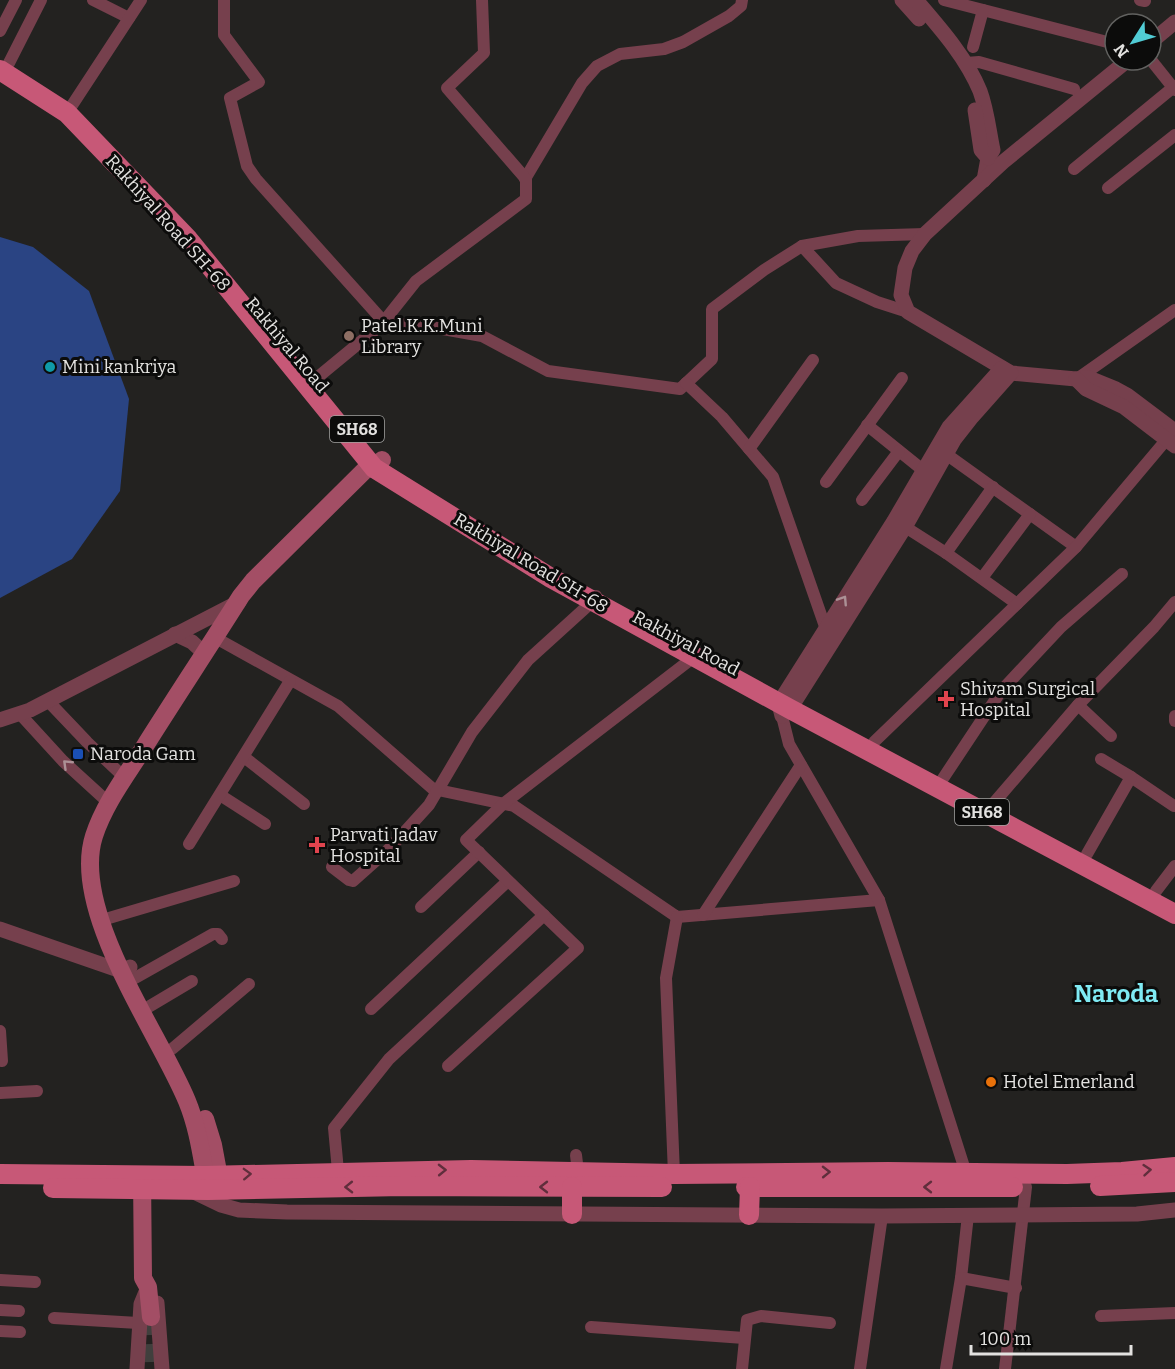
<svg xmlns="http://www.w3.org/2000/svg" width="1175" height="1369" viewBox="0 0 1175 1369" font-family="Bitter,serif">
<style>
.water{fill:#2a4483}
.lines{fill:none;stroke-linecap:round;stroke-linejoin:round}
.secondary-tunnel{stroke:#403f3d;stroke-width:18;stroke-dasharray:18 9;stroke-linecap:butt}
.minor{stroke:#76404d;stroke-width:12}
.tertiary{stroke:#76404d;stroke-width:15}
.secondary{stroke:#a34e65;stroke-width:18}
.primary{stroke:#c75877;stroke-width:20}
.oneway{stroke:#ac9196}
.oneway2{stroke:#602e3c}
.education-dot{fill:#8d6e63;stroke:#0c0c0b;stroke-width:2}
.culture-dot{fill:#0f9aa8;stroke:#0c0c0b;stroke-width:2}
.health-dot{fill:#e0444e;stroke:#0c0c0b;stroke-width:2}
.transit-dot{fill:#1a4fb4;stroke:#0c0c0b;stroke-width:2}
.food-dot{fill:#e8710a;stroke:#0c0c0b;stroke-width:2}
.labels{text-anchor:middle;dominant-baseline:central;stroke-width:6;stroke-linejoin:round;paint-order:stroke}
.shield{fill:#0c0c0b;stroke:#a2a2a0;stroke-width:1.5}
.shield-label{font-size:16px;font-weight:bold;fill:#e3e2e0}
.street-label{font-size:18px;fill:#e3e2e0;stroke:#0c0c0b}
.poi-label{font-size:18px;fill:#e3e2e0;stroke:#0c0c0b;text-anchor:start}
.district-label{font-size:24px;font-weight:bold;fill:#7feaf3;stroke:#0c0c0b}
</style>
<rect width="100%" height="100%" fill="#232220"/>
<path class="water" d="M0,237l33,10 56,44 40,108 -9,92 -48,68 -72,39z"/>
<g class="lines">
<path class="secondary-tunnel" d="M151,1317l1,52"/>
<g class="minor">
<path d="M93,0l36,18"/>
<path d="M224,0v35l35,47 -29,16 17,68 9,13 128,143"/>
<path d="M944,0l171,44"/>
<path d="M1140,0l5,1"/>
<path d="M0,31l16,-31"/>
<path d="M973,47l10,-37"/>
<path d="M1151,60l24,30"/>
<path d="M9,63l32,-63"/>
<path d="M966,63l13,-1 95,27"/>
<path d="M67,113l74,-113"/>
<path d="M1074,169l101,-83"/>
<path d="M525,179l57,-96 15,-17 23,-12 44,-5 19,-7 46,-26 12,-10 1,-6"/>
<path d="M1108,188l67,-53"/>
<path d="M802,246l34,37 41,19 31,10"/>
<path d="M381,325l34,-1 67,12 66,35 132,18 32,-30v-50l52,-39 38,-24 56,-10 67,-2"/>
<path d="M1077,379l98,-69"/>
<path d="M686,383l36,34 51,60 55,158"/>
<path d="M307,386l74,-61 35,-44 110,-82v-20l-79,-91 37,-35 -2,-53"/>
<path d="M867,425l62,50"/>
<path d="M749,449l64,-89"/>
<path d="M946,454l130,93"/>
<path d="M826,482l76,-104"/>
<path d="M862,500l37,-49"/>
<path d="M899,523l47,30 71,51"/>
<path d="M946,553l47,-66"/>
<path d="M982,578l48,-64"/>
<path d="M214,637l124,69 95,83 81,17 163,111 202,-17"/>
<path d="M48,701l39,41 38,36"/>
<path d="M1078,705l33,31"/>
<path d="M20,714l43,47 47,43"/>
<path d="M782,716l7,28 90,156 87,273"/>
<path d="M1175,716v5"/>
<path d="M874,742l202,-195 91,-108"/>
<path d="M244,757l60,47"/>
<path d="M1131,777l43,29"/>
<path d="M942,780l59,-89 60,-64 61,-53"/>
<path d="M220,795l45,29"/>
<path d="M993,804l85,-99 76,-78 21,-25"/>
<path d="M189,844l101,-163"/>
<path d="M1087,854l44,-77 -30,-18"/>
<path d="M332,867l17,13 4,1 37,-33 39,-43 43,-73 56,-72 65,-59 3,-5"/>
<path d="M1156,891l19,-25"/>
<path d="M421,907l58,-55"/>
<path d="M703,915l98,-150"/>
<path d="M109,918l125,-37"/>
<path d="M135,978l78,-44h5l4,5"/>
<path d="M150,1006l42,-25"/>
<path d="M371,1009l137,-128"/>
<path d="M0,1031l2,30"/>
<path d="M172,1049l77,-65"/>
<path d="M448,1066l130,-118 -112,-108 37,-36 191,-147"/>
<path d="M0,1093l37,-2"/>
<path d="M576,1155l2,17"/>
<path d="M338,1171l-4,-43 55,-69 155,-144"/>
<path d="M674,1174l-8,-196 11,-61"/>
<path d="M961,1278l7,-63"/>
<path d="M0,1280l35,2"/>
<path d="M0,1310l19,1"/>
<path d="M1101,1316l74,-3"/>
<path d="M54,1318l84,5"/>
<path d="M591,1327l153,11"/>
<path d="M0,1331l20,1"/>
<path d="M742,1369l5,-49 14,-4 69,7"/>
<path d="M860,1369l22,-153"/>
<path d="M946,1369l15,-91 55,10"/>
<path d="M1005,1369l21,-182"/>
</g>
<g class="tertiary">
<path d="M902,0l17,19"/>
<path d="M916,0c24,28 50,57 64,91 7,19 9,40 13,59l-5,8 -4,22"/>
<path d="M1151,42l24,-20"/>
<path d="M1128,60l-125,102 -78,72 -13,17 -7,17 -4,27 7,17 103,61 65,6 13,-1 27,11 11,6 48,36"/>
<path d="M975,110l6,40 7,8"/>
<path d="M1002,368l-53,59 -55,94 -110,174 -5,9 3,12 8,-7 115,-182 49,-87 18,-23 39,-44"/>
<path d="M1076,379l10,10 38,18 51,39"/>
<path d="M175,634l17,8 12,11"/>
<path d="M0,720l30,-10 209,-108"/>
<path d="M0,929l121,42 9,-4"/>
<path d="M192,1191l29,14 18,5 48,2 595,4 255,-2 38,-4"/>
<path d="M157,1303l5,66"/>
<path d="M137,1369l4,-65 7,-17"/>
</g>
<g class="secondary">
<path d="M205,1119l8,26 8,43"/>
<path d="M142,1175l1,103 5,9 3,30"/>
<path d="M208,1190c-6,-30 -9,-60 -21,-89 -28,-68 -117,-190 -93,-265 10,-31 31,-59 49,-87 32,-51 66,-102 98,-153l12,-15 113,-112 8,-1 8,-8"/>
</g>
<g class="primary">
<path d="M0,70l67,43 121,126 186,229 177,110 239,131 385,205"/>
<path d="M0,1174l205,2 266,-6 203,4 214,-2 179,2 55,-2 53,-5"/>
<path d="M1100,1186l75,-4"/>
<path d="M746,1187h267"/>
<path d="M53,1188l155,2 195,-4 259,1"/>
<path d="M572,1214v-27"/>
<path d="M749,1215l1,-28"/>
</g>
</g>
<defs><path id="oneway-chevron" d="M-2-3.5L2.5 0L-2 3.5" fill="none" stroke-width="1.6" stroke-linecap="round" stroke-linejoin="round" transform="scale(1.5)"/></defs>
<g class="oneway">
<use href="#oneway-chevron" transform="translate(843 600) rotate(-57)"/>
<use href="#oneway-chevron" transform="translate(67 764) rotate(-136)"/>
</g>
<g class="oneway2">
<use href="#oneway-chevron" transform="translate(442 1170) rotate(-1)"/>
<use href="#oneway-chevron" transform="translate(1147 1170) rotate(-5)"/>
<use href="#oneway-chevron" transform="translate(826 1172) rotate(-1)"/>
<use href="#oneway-chevron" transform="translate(247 1174) rotate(-2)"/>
<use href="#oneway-chevron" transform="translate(349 1187) rotate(179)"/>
<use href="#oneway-chevron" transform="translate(544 1187) rotate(-180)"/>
<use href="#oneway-chevron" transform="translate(928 1187) rotate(-180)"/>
</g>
<circle class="education-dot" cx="349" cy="336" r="6"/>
<circle class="culture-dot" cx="50" cy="367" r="6"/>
<g class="health-dot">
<path d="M943 690h6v6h6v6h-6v6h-6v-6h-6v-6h6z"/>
<path d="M314 836h6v6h6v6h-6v6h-6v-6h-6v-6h6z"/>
</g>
<rect class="transit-dot" x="72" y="748" width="12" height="12" rx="3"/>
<circle class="food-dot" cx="991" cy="1082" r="6"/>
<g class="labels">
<g class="shield">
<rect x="330" y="416" width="54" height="26" rx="4.5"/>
<rect x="955" y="799" width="54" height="26" rx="4.5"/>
</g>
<g class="shield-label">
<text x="357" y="429">SH68</text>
<text x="982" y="812">SH68</text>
</g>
<g class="street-label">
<text transform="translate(168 223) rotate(48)">Rakhiyal Road SH-68</text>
<text transform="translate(287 345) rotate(50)">Rakhiyal Road</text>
<text transform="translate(531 563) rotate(31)">Rakhiyal Road SH-68</text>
<text transform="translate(686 643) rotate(28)">Rakhiyal Road</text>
</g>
<g class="poi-label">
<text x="361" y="326">Patel.K.K.Muni<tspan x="361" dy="21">Library</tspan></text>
<text x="62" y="367">Mini kankriya</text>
<text x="960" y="689">Shivam Surgical<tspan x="960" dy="21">Hospital</tspan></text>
<text x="90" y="754">Naroda Gam</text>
<text x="330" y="835">Parvati Jadav<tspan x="330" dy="21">Hospital</tspan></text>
<text x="1003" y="1082">Hotel Emerland</text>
</g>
<g class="district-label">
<text x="1116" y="994">Naroda</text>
</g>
</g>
<g transform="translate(1133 42) rotate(233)"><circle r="28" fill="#0c0c0b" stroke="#626260" stroke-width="1.5"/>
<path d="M0-4.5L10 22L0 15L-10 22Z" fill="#51ccd5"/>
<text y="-9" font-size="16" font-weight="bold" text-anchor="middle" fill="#e3e2e0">N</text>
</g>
<path d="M971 1345v9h160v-9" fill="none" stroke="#e3e2e0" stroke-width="3"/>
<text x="980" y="1345" font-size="18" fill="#e3e2e0" stroke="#0c0c0b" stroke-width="4.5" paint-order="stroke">100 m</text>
</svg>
